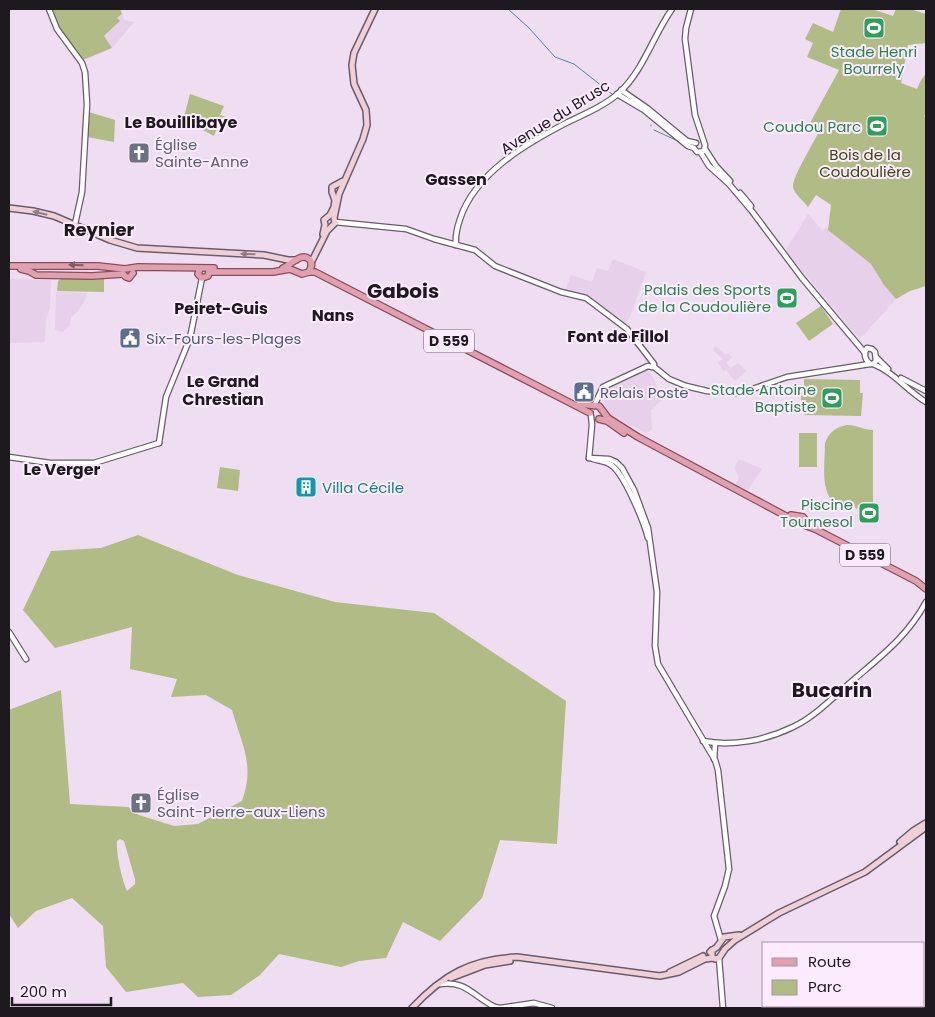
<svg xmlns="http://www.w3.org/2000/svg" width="935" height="1017" viewBox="0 0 935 1017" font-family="Poppins,sans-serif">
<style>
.built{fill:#e7d0e9}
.green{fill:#b0bb85;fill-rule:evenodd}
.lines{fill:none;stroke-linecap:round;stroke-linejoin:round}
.stream{stroke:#5782a6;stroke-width:1}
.tertiary-casing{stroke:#6a5c6c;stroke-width:7}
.secondary-casing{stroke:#6a5c6c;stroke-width:8}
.primary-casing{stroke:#8e495a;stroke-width:8}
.tertiary{stroke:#fff;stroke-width:4.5}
.secondary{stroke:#efd0d7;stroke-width:5}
.primary{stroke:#e0a1af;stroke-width:5.5}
.oneway{fill:#917d84}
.oneway2{fill:#7f5c67}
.labels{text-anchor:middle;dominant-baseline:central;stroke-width:4;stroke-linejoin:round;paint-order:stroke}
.shield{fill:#fcebfe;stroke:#615762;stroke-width:1}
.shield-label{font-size:14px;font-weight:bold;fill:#1e181f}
.leisure-label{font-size:15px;fill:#27864d;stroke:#fcebfe;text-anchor:end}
.street-label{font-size:15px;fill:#1e181f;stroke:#fcebfe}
.worship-label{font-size:15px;fill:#5b616d;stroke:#fcebfe;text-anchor:start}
.park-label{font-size:15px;fill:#3d4610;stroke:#fcebfe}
.service-label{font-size:15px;fill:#4e5e75;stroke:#fcebfe;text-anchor:start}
.culture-label{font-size:15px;fill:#0d838f;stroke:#fcebfe;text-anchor:start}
.neighbourhood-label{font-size:16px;font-weight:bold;fill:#1e181f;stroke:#fcebfe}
.quarter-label{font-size:18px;font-weight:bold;fill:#1e181f;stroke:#fcebfe}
.district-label{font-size:20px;font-weight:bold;fill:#1e181f;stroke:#fcebfe}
</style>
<rect width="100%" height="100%" fill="#efdef1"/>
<g class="built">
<path d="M122,14l2,6 10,2 -22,26 -8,-11 15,-15 -2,-4z"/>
<path d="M808,214l14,16 4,-2 45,36 13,21 12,14 -34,38 -3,1 -71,-84 -2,-4z"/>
<path d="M613,259l33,13 -16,45 -4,6 -5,-1 -37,-28 -19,-3 6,-16 21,7 5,-14 11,3z"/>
<path d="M9,279l42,1 -1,28 -4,10 -1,24 -36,1z"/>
<path d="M56,292l31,1 -2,7 -7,11 -7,6 -1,8 -7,7 -5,-1 -3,-2z"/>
<path d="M715,346l11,9 2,-2 4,4 -6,6 5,5 7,-5 8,8 -11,10 -9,-11 -2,1 -6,-8 5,-4 -10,-9z"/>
<path d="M647,370l5,6 12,22 -13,12 1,20 -6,3 -33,-16 -5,-4 -5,-16 1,-7 6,-4 10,-3z"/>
<path d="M739,459l23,10 -14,21 -12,-5 3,-8 -5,-9z"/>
</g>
<g class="green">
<path d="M51,9h69l2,5 -5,4 3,3 -16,15 8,12 -29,12 -23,-31z"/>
<path d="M841,9h31l21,7 3,-7h14l16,5v29l-18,2 -7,38 16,6 3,-7 6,-9v41l-2,2 2,2v168l-16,5 -14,8 -12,-14 -13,-21 -43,-34 3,-25 -15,-10 -8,12c-4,-6 -14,-13 -15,-20 -1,-10 21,-44 26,-56l-4,-2 1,-4 -6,-2 29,-53 -32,-13 6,-14 -8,-4 8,-16 20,9z"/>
<path d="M190,94l34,12 -4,9 6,2 2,6 3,1 -1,2 -11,-4 -5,14 -28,-15 -2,-4z"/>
<path d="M89,112l26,8 -1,22 -27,-5z"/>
<path d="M61,279h43v13l-47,-1 1,-10z"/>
<path d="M821,306l12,18 -24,17 -13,-18z"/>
<path d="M804,379l56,1v13h3l-2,23 -57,-1v-13h-3v-9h3z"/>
<path d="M847,425c10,0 17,5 26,5v72h-8l-8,4 1,2 -2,1 -1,-3c-39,6 -30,-39 -30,-63 4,-11 11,-16 22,-18z"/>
<rect x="799" y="433" width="18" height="34"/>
<path d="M220,467l20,3 -2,21 -21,-3z"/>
<path d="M138,535l100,40 97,27 99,11 132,88 -9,143 -57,-4 -18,58 -42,43 -37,-19 -17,36 -27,3 -18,6 -62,-13 -19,21 -29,20 -33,2 -15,-14 -57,9 -20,-25 -3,-41 -31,-28 -36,13 -18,17 -9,-14v-204l52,-20 9,114 58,3 11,8 35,11 24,-2 44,-23c13,-36 0,-56 -10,-91l-26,-15 -35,2 6,-18 -47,-10 2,-42 -77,21 -32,-38 28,-59 50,-3zM120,839l4,2 11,38v5l-8,7c-5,-11 -11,-37 -10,-50z"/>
</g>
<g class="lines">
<g class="stream">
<path d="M508,9l21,19 26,29 19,7 38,30"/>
<path d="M651,125v1"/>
<path d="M654,130l24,11"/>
</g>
<g class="tertiary-casing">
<g id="tertiary">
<path d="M49,9l8,20 25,34 3,9 2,32 -5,88 -7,32"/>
<path d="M621,90l26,18 40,33 9,2"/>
<path d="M617,94l27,16 44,36 6,2 3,4 7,-1 1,-6 -10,-30 -10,-76 1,-11 5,-19"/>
<path d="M705,149l11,17 14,15"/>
<path d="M701,153l8,13 20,18 22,26 51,68 63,75"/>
<path d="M740,193l11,13"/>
<path d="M335,222l71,7 28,10 41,11 20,16 66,26 25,6 41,31 27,35 -2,3 -4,-1 -45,21 -9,19"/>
<path d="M456,245c-1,-9 1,-17 4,-26 15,-46 67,-76 108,-97 17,-8 38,-17 52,-30 24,-23 33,-56 52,-83"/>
<path d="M867,348l5,1 3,3 1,9 -3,3h-3c-5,-4 -7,-11 -3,-16z"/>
<path d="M876,357l12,12"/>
<path d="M873,364c21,8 34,27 53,38"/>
<path d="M653,366l16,13 17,7 21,5 28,2 9,-1 43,-15 83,-13"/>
<path d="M901,378l25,13"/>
<path d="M159,443l7,-46 24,-59 12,-60"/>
<path d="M9,457l41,6h44l65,-20"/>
<path d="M589,458l20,1 7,3 6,6 12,22 14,38 9,64 -2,54 3,18 57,96 3,10 11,99 -4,17 -11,30 7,24"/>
<path d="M589,458l3,-33 -1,-9"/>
<path d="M593,459c6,2 13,2 18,6 13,8 33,57 37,73"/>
<path d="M9,632l17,27"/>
<path d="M703,741c30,6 63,-1 90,-14 18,-8 34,-24 49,-37 32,-29 63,-49 84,-88"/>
<path d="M714,759l1,-14"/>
<path d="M719,958l4,50"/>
<path d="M440,984c26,-4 34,13 55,23l5,1 34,-5 18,5"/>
</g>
</g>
<g class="secondary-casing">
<g id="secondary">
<path d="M9,208l24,3 21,5 56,24 27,8 127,7 24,5h8"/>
<path d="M323,234l2,-9 -1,-5 6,-5 4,-8 1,-7 -3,-8v-5l11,-6"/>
<path d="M311,263l16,-32 8,-8 -1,-5 5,-24 24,-55 4,-14 -1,-15 -12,-26 -2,-19 2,-12 21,-44"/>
<path d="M900,842l13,-11 13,-8"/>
<path d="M712,950v7l3,2 4,-1 6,-9 10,-9 44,-27 86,-41 61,-45"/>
<path d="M710,952l7,-5 7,-10 15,-2"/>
<path d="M670,972l33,-16"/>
<path d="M451,978l34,-13 25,-4"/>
<path d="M412,1008c31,-33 59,-49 105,-51l143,19 19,-4 26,-13 8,-1"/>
</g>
</g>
<g class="primary-casing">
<g id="primary">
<path d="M9,266h89l27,3 13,-2 76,1"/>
<path d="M283,268c8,-3 19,-17 27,-8 3,4 1,8 -1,12"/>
<path d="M21,269l8,2 7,4 56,1 31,-2"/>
<path d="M200,269l-2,5 4,4 6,-2 1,-5"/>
<path d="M209,272h64l17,-3 12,5 7,-2h6l275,141"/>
<path d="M123,274l3,3 3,1 4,-5"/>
<path d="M579,404l20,2 9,12 30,19 161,86 16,6 101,52 10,8"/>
<path d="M599,419l8,2 17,12"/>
<path d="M791,515l12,2 6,8"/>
</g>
</g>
<use href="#tertiary" class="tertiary"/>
<use href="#secondary" class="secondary"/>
<use href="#primary" class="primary"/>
</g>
<defs><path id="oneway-solid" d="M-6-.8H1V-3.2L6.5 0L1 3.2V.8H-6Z" transform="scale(1.25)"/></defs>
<g class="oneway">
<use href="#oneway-solid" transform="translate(40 213) rotate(-167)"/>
<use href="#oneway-solid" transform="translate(248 254) rotate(-178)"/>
</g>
<use class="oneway2" href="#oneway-solid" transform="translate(76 265) rotate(-178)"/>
<defs>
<g id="stadium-square" transform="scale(1.125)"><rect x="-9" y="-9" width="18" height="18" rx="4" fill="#2e9e5b" stroke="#fcebfe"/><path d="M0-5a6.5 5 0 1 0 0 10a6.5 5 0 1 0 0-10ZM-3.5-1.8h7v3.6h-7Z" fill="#fff"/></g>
<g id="church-square" transform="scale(1.125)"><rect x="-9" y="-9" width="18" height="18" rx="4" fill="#6b7280" stroke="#fcebfe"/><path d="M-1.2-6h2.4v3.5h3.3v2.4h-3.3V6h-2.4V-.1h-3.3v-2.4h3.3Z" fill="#fff"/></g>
<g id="civic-square" transform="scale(1.125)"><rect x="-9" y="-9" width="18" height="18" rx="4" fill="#5c6f8a" stroke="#fcebfe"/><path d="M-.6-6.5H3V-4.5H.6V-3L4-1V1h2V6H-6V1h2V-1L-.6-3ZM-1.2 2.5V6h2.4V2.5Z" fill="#fff"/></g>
<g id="building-square" transform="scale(1.125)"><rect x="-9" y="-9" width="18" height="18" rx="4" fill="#0f9aa8" stroke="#fcebfe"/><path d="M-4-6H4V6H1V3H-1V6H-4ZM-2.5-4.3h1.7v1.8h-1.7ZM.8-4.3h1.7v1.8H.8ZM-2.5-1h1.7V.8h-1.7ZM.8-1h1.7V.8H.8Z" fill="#fff"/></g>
</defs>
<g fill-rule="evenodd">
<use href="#stadium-square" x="874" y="28"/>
<use href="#stadium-square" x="877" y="126"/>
<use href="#church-square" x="139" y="153"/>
<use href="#stadium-square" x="787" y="298"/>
<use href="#civic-square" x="130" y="338"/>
<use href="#civic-square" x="584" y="392"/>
<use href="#stadium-square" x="832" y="398"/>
<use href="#building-square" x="306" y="487"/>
<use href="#stadium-square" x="869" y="513"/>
<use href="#church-square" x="141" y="803"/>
</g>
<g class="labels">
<g class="shield">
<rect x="424" y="329.5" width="50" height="23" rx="4"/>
<rect x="840" y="543.5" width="50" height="23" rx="4"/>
</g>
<g class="shield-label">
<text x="449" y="341">D 559</text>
<text x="865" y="555">D 559</text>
</g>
<g class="leisure-label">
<text x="874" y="51" text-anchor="middle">Stade Henri<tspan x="874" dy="17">Bourrely</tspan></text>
<text x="861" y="126">Coudou Parc</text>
<text x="771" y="289">Palais des Sports<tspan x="771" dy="17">de la Coudoulière</tspan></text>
<text x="816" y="389">Stade Antoine<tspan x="816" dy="17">Baptiste</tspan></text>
<text x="853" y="504">Piscine<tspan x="853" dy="17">Tournesol</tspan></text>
</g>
<g class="street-label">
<text transform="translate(555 117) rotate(-32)">Avenue du Brusc</text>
</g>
<g class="worship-label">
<text x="155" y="144">Église<tspan x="155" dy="17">Sainte-Anne</tspan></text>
<text x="157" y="794">Église<tspan x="157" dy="17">Saint-Pierre-aux-Liens</tspan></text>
</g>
<g class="park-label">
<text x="865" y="154">Bois de la<tspan x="865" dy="17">Coudoulière</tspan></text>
</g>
<g class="service-label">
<text x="146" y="338">Six-Fours-les-Plages</text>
<text x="600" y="392">Relais Poste</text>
</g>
<g class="culture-label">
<text x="322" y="487">Villa Cécile</text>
</g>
<g class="neighbourhood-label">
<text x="181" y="122">Le Bouillibaye</text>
<text x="456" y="179">Gassen</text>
<text x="221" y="308">Peiret-Guis</text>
<text x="333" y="315">Nans</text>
<text x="618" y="336">Font de Fillol</text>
<text x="223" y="381">Le Grand<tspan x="223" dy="18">Chrestian</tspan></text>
<text x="62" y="469">Le Verger</text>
</g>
<g class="quarter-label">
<text x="99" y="229">Reynier</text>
</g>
<g class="district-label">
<text x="403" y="291">Gabois</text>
<text x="832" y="690">Bucarin</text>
</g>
</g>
<rect width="935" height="1017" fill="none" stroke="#1e181f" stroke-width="20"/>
<rect x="762" y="942" width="162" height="65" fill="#fcebfe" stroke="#a397a5"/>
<rect x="772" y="958" width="25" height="8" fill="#e0a1af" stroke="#a397a5"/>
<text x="808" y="967" font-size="15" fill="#1e181f">Route</text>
<rect x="772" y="980" width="25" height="15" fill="#b0bb85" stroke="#a397a5"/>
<text x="808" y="992" font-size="15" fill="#1e181f">Parc</text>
<path d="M12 997v8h99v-8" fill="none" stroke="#1e181f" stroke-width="2.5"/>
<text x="20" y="997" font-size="15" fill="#1e181f" stroke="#fcebfe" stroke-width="4" paint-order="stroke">200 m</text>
</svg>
